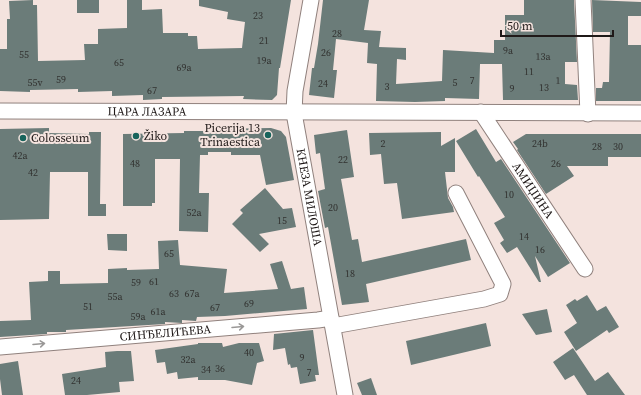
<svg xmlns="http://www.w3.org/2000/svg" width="641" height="395" viewBox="0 0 641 395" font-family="'Source Serif 4',serif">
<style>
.building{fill:#6b7c79}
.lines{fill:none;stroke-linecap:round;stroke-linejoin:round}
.minor-casing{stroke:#90817d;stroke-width:17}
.minor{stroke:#fff;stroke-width:15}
.oneway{stroke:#9a9897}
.poi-dot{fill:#18645c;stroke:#f4e3de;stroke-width:1.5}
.labels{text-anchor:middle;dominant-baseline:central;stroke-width:4;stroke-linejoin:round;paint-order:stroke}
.number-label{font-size:10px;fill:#323230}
.street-label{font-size:12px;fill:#1f1918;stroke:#f4e3de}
.poi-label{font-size:12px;fill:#1f1918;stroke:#f4e3de;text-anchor:start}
</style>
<rect width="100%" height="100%" fill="#f4e3de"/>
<g class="building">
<path d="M33,0v5h4l1,56 47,-1 -1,-16h14v-15l29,-1v-28h15v10l20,-1 1,24h25v3h9l1,13 44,-1 3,-26 -18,-3 1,-7 -29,-6v-6h92l-11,68h-1l-2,27 -5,5 -29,-1 1,-3 -82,1v2l-19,1v-5l-31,1v-5l-34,1v-3l-48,1v2l-30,-1v-42h7v-30h3l-1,-18z"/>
<rect x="77" y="0" width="22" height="13"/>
<path d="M323,0h46l-5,30 17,1 -2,16 27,1v12l-9,-1 -1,25 46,-3 1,-31 51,3v-13h11v-25h19v-15h50l3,62h-12v22l12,1 1,15h-75l-1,-36h-22l-1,35 -34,-1v3l-30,1 -39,-1 1,-37 -10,-1 1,-20 -32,-4 -3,31h4l-3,28 -25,-3 3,-27h2l4,-24z"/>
<path d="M592,0l49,2v14h-13v29h13v56h-45v-13h6l1,-6h6l1,-50h-17z"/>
<path d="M49,128v5l40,1v-2h12l-1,72h6v12h-18v-44h-38l-1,47 -49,1v-91z"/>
<path d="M271,128l10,3 5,6 8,43 -28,5 -6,-30h-29v-3h-23v3h-8l-1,38h10l-1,39 -29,-1 1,-72h-25v44h-3v3h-29v-72l61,-1v-2h37v-2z"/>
<path d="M476,129l20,33 5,-3 69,104 -22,14 -13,-21 6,26h-2l-22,-35 -10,6 -7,-10 4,-3 -10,-17 11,-6 -26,-41 -1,1 -22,-36z"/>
<path d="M347,130l7,47 -13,2 11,61 6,-1 4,23 104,-23 5,21 -105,24 3,18 -27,3 -14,-78 -3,1 -7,-37 7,-2 -5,-36 -4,1 -2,-19z"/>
<path d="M441,132v14l14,-8v34h-10l3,26 5,9 1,5 -52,7 -5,-36 -13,1 -3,-30 -11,1 -1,-22z"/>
<path d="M526,134h115v23h-33v9h-41l7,10 -28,18 -29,-44 1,-1 -5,-7z"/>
<path d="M265,188l18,21 9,-1 4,19 -37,7 10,10 -9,8 -28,-28 11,-11 -3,-3z"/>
<path d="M107,234h20v17l-19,-1z"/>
<path d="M178,240l2,25 47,4 -3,24 54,-4 -8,-25 12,-3 9,28 13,-2 3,22 -82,7 -28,1 -1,4 -14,-1v3l-17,-1v2l-99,6v2h-19v2l-47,3v-16l31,-1 -2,-38 19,-1v-10h12v13l48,-1v-14l19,-1v2l32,-1 -1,-28z"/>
<path d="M587,295l10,16 9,-5 13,21 -10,6 -2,-3 -31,21 -12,-19 13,-9 -11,-18 9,-6 2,2z"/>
<path d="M547,309l5,23 -16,3 -14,-21z"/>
<path d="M486,323l5,23 -80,19 -5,-24z"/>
<path d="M313,330l6,45h-4l1,6 -16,3 -3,-17 -6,1 -1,-4 -2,1 -3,-17 -12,2 1,-16z"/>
<path d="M198,343h24l1,4 16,-4h20l5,18 -7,2 -5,22 -27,-5h-27v-3l-20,2 -1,-7 -10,2 -2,-12 -8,1 -2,-13 43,-6z"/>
<path d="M573,348l22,33 13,-9 17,23h-38l-13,-20 -9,5 -12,-18z"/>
<path d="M117,351h14l3,30 -15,1 1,10 -33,3h-22l-3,-21 44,-7 -1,-15z"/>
<path d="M18,361l5,34h-21l-2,-16v-15z"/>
<path d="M371,378l6,17h-15l-5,-12z"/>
</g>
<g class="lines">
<g class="minor-casing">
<g id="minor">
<path id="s1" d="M311,0l-16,91 -1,22 51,282"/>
<path d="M583,0l5,114"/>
<path id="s2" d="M0,111l641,2"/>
<path id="s3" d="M481,112l104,157"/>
<path d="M333,326l151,-27 16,-5 3,-10 -47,-91"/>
<path id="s4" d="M0,347l318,-27 13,-2"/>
</g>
</g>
<use href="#minor" class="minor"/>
</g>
<defs><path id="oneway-shaft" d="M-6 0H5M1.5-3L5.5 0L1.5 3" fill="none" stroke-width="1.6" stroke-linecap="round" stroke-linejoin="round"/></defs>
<g class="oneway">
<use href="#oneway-shaft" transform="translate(238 327) rotate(-5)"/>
<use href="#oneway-shaft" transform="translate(39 344) rotate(-5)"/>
</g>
<g class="poi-dot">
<circle cx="268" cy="135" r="4"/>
<circle cx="136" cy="136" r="4"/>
<circle cx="23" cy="138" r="4"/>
</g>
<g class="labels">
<g class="number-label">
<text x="258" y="15">23</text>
<text x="337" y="33">28</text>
<text x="264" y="40">21</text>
<text x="508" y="50">9a</text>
<text x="326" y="52">26</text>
<text x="24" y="54">55</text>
<text x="543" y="56">13a</text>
<text x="264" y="60">19a</text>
<text x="119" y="62">65</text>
<text x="184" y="67">69a</text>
<text x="529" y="71">11</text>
<text x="61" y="79">59</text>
<text x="472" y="80">7</text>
<text x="558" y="80">1</text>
<text x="35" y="82">55v</text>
<text x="455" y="82">5</text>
<text x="323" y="83">24</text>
<text x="387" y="86">3</text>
<text x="544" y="87">13</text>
<text x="512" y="88">9</text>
<text x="152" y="90">67</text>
<text x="383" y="143">2</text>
<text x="540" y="143">24b</text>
<text x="597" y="146">28</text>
<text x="618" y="146">30</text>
<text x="20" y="155">42a</text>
<text x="343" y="159">22</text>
<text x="135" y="163">48</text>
<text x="556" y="163">26</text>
<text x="33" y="172">42</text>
<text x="509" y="194">10</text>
<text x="333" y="207">20</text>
<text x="194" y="212">52a</text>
<text x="282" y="220">15</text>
<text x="524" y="236">14</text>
<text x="540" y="249">16</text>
<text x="169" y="253">65</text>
<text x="350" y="273">18</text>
<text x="154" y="281">61</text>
<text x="136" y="282">59</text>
<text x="174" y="293">63</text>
<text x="192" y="293">67a</text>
<text x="115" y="296">55a</text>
<text x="249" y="303">69</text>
<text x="88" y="306">51</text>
<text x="215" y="307">67</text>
<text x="158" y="311">61a</text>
<text x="138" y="316">59a</text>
<text x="249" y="352">40</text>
<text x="302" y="357">9</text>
<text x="188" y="359">32a</text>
<text x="220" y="368">36</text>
<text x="206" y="369">34</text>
<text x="309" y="372">7</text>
<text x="76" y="380">24</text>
</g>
<g class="street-label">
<text stroke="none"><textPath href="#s2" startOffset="147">ЦАРА ЛАЗАРА</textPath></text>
<text stroke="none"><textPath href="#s3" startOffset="94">АМИЏИНА</textPath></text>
<text stroke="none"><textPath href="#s1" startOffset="200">КНЕЗА МИЛОША</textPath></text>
<text stroke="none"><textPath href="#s4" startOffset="166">СИНЂЕЛИЋЕВА</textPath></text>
</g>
<g class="poi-label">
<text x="260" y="128" text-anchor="end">Picerija 13<tspan x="260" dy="14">Trinaestica</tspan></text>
<text x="144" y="136">Žiko</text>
<text x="31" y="138">Colosseum</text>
</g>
</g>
<path d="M501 30v6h112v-6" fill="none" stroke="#1f1918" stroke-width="2"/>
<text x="507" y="30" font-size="12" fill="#1f1918" stroke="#f4e3de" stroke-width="3" paint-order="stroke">50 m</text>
</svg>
